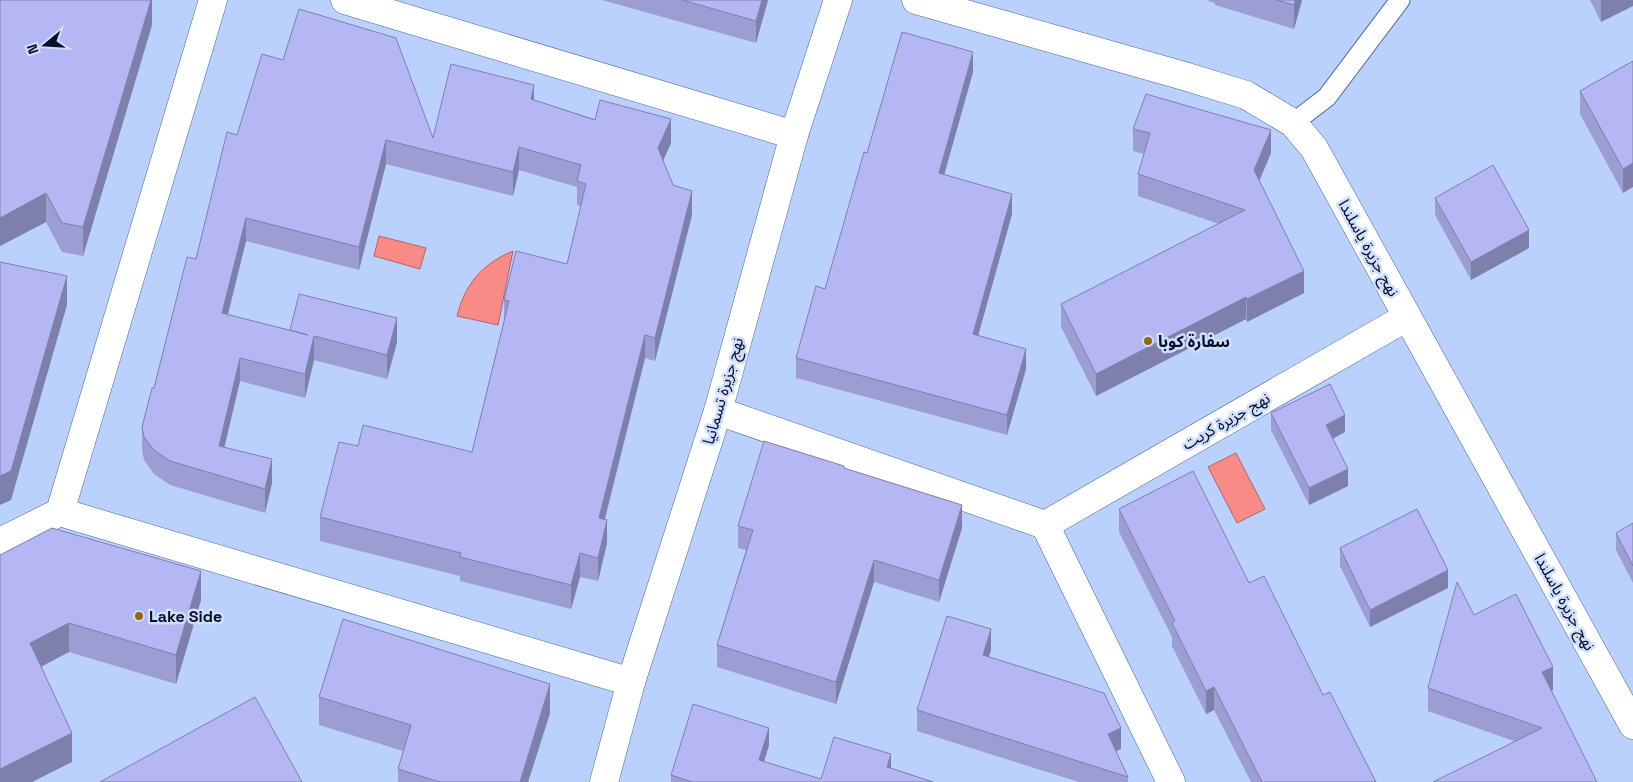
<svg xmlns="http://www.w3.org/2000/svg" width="1633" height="782" viewBox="0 0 1633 782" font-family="'Space Grotesk','Noto Sans Arabic',sans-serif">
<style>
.water{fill:#f98a85;stroke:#b06569}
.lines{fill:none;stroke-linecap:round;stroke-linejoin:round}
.service-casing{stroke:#4666a7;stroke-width:21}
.minor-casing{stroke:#4666a7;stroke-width:29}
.service{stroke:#fff;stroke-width:19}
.minor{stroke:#fff;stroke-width:28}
.wall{fill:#9c9dd2}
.shaded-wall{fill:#7f7fab}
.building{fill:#b5b6f4;stroke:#7f7fab}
.poi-dot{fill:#8f6a0f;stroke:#cfdefc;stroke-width:2}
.labels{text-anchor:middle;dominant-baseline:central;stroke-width:5;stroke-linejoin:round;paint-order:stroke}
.street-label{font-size:16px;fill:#050f29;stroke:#cfdefc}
.poi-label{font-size:16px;font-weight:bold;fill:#050f29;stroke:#cfdefc;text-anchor:start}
</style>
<rect width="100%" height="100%" fill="#bbd1fd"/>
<g class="water">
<path d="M379,236l47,12 -6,21 -46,-13z"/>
<path d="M513,251l-15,74 -41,-9c8,-32 25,-52 56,-65z"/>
<path d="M1236,453l29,56 -28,14 -29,-56z"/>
</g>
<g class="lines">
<g class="service-casing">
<path id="service" d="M1293,123l34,-26 73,-97"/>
</g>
<g class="minor-casing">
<g id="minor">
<path d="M345,0l449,135"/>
<path d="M916,0l268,76 62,19 47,28 21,25 319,577"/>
<path d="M718,411l327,114 126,257"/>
<path d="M60,512l571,170"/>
<path d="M60,512l153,-512"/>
<path d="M1045,525l362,-208"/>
<path d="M0,542l60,-30"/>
<path d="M604,782l27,-100 87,-271 76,-276 44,-135"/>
</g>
</g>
<use href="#service" class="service"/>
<use href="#minor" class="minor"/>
</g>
<g class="wall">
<path d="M152,0v25l-69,231 -21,-4 -16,-30 -46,24z"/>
<path d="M602,0h166l-12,43z"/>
<path d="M1206,0h96l-8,29 -79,-24v-2z"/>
<path d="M1590,0h43l-32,22z"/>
<path d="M1633,61l-10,132 -43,-79v-23z"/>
<path d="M973,72l-29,103 68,39 -34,122 48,33 -19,66 -211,-57v-20l29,-69 42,-136z"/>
<path d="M534,100l137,43 -8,17 10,25 19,30 -37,146 -10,-3 -40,161 2,24 -9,38 -18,-4 -9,32 -111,-28v-5l-140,-35v-24l38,-71 114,6 32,-131v-21l63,-36 14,-58 -4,-1v-18l-58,-17 -6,26 -127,-32 -27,106 -113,-29 -18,74 62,15 107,12 -10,37 -73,-19 -9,38 -65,-17 -16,66 48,36 -7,30 -95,-28 -16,-11 -10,-14 -2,-10v-23l54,-168 41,-124 196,3z"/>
<path d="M1133,129l138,24 -12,28 45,112 -57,29 -1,-3 -150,77 -35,-69v-23l158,-80 -81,-28v-22l6,-20 -11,-3z"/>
<path d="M1435,198l94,50 -58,32 -36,-65z"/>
<path d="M1271,413l74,19 -12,7 15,47 -39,19 -38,-75z"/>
<path d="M844,468l118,60 -23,74 -65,-20 -38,122 -119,-37v-22l29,-95 -8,-2v-22z"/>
<path d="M1119,509l130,74 74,112 53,87h-125l-37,-72 -8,4 -34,-68v-9l-53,-105z"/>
<path d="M1633,523v60l-17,-33v-17z"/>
<path d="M1340,548l108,40 -78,39 -30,-61z"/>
<path d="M0,555l201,45 -25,84 -107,-32 -28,15 31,95z"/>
<path d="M1474,615l79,75 -2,1 46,91 -83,-41 -86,-30v-23z"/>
<path d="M991,650l-2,6 132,93 -5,2 12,26v5h-49l-162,-51v-21z"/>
<path d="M319,697l231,16 -22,69h-130v-13l5,-18 -84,-26z"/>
<path d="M769,745l-5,17 57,17 70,-11 42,14h-262v-7z"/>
</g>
<g class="shaded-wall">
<path d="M151,0h1v25l-69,231v-29z"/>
<path d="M762,0h6l-12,43v-22z"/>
<path d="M1295,0h7l-8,29v-24z"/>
<path d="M1601,0h32v6l-32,16z"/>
<path d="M973,52v20l-34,121v-20z"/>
<path d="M534,85v23l-3,-9z"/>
<path d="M671,119v24l-13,29v-24z"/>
<path d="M1271,130v23l-17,40v-23z"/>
<path d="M386,140v24l-27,106v-23z"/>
<path d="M519,147v23l-6,26v-24z"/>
<path d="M1633,163v24l-10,6v-24z"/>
<path d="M692,191v24l-37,146v-23z"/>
<path d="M46,193v29l-46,24v-28z"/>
<path d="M1012,194v20l-39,140v-20z"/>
<path d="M246,218v23l-24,96v-24z"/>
<path d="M1529,230v18l-58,32v-18z"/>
<path d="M1304,271v22l-57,29v-23z"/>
<path d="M67,276v29l-56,195 -11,5v-29z"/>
<path d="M1246,297v22l-150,77v-22z"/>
<path d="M397,318v24l-10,37v-24z"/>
<path d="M645,335v23l-46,183v-23z"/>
<path d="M314,336v24l-9,38v-24z"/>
<path d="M1026,349v20l-19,66v-20z"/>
<path d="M240,358v23l-21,89v-24z"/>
<path d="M1345,415v17l-19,10v-17z"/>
<path d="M272,459v24l-7,30v-24z"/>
<path d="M1348,469v17l-39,19v-17z"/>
<path d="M962,505v23l-23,74v-22z"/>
<path d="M607,520v23l-9,38v-23z"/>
<path d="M580,553v24l-9,32v-24z"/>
<path d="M874,560v22l-38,122v-22z"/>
<path d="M1448,570v18l-78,39v-17z"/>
<path d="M201,571v29l-25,84v-29z"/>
<path d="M69,623v29l-39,20v-29z"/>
<path d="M991,629v21l-8,25v-20z"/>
<path d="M1553,667v23l-11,5v-23z"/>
<path d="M550,684v29l-22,69h-8z"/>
<path d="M1214,687v23l-8,4v-23z"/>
<path d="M769,728v17l-10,32v-17z"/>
<path d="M1121,728v21l-13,6v-21z"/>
<path d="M72,733v29l-40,20h-32v-13z"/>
<path d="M891,754v17l-4,-4z"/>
</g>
<g class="building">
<path d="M0,0h151l-68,227 -21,-4 -16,-30 -46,25z"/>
<path d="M682,0h80l-6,21z"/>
<path d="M1277,0h18l-1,5z"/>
<path d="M299,9l97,29 37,100 18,-74 83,21 -3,14 64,21 5,-20 71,19 -13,29 15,37 19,6 -37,147 -10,-3 -46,183 8,2 -9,38 -18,-5 -9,32 -111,-28 1,-4 -141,-36 19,-75 19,4 5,-21 109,27 37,-151 -5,-1 12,-49 51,13 19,-80 -9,-3 4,-16 -62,-18 -6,25 -127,-32 -27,107 -113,-29 -24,95 86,22 -18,-5 9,-36 98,24 -10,37 -73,-19 -9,38 -65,-16 -21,88 53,13 -7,30 -95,-28 -16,-11 -10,-13 -2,-10 10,-39h2l33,-131 9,2 31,-127 10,3 25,-81 21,6z"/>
<path d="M902,32l71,20 -34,121 73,21 -39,140 53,15 -19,66 -211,-57 20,-72 9,3 39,-137 3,1z"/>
<path d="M1633,61v102l-10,6 -43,-78z"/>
<path d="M1146,94l125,36 -17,40 50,101 -57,28 -1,-2 -150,77 -35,-70 184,-94 -107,-36 12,-41 -17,-4z"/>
<path d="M1493,165l36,65 -58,32 -36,-64z"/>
<path d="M0,262l67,14 -56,195 -11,5z"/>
<path d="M1330,384l15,31 -19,10 22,44 -39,19 -38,-75z"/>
<path d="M764,441l80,25v2l118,37 -23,75 -65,-20 -38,122 -119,-37 36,-115 -15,-4z"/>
<path d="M1193,471l56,112 15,-7 59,119 7,-3 46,90h-114l-48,-95 -8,4 -34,-68 3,-2 -56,-112z"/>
<path d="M1417,509l31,61 -78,40 -30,-62z"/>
<path d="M1633,523v43l-17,-33z"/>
<path d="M52,528l149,43 -25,84 -107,-32 -39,20 42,90 -72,36v-214z"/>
<path d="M1457,582l17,33 42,-21 37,73 -11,5 55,110h-164l109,-54 -114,-40z"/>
<path d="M947,616l44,13 -8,26 121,38 17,35 -13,6 20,43 -211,-67z"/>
<path d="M343,619l207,65 -30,98h-80l-42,-13 13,-44 -92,-28z"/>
<path d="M255,697l47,85h-202z"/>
<path d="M693,704l76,24 -10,32 62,19 13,-42 57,17 -4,13 46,15h-241l-21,-7z"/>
</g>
<g class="poi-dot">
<circle cx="1148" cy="341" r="5"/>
<circle cx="139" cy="616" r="5"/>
</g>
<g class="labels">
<g class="street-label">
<text transform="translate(1369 248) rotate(61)">نهج جزيرة ياسلندا</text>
<text transform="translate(723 391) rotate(-74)">نهج جزيرة تسمانيا</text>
<text transform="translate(1226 421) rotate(-30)">نهج جزيرة كريت</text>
<text transform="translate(1565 602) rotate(61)">نهج جزيرة ياسلندا</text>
</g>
<g class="poi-label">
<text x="1158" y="341">سفارة كوبا</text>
<text x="149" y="616">Lake Side</text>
</g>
</g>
<g transform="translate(45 45) rotate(252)" stroke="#cfdefc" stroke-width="4" paint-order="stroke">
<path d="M0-4L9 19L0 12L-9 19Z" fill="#050f29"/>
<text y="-8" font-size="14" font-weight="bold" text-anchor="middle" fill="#050f29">N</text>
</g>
</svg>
